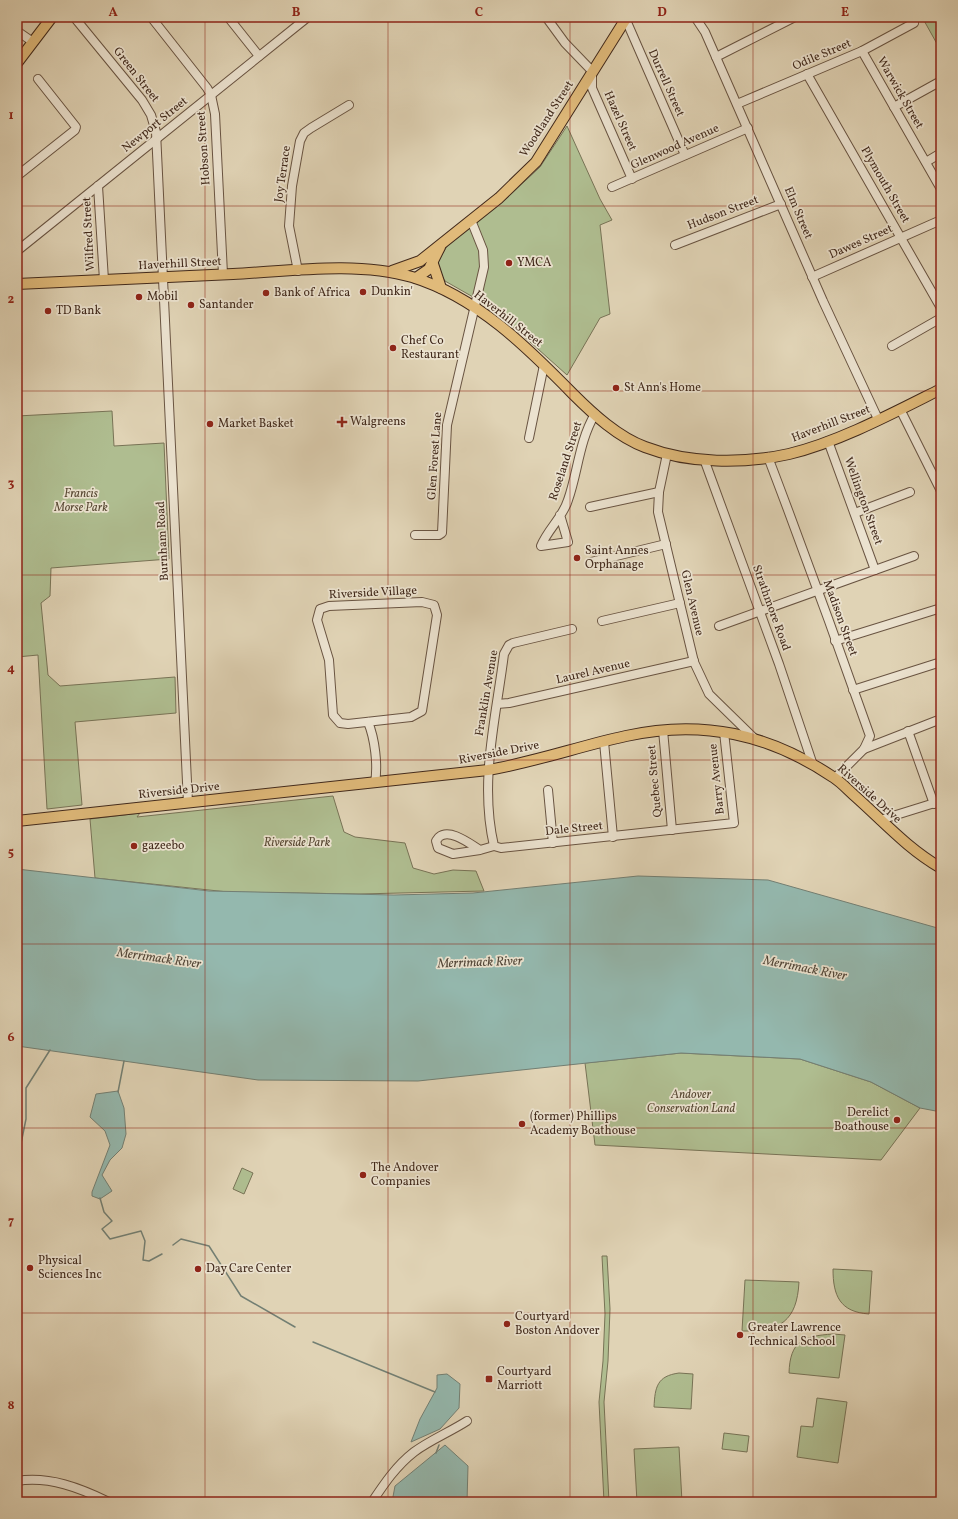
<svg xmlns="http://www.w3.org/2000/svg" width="958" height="1519" viewBox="0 0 958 1519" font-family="Vollkorn,serif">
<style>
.green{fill:#afbd90;stroke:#787356}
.water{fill:#94b8ae;stroke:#737f73}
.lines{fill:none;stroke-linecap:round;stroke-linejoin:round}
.stream{stroke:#737f73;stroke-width:1.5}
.minor-casing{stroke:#695442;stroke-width:10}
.major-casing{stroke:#41291b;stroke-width:12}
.minor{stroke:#ebe2cf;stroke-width:8}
.major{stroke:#e0ba7a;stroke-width:10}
.grid{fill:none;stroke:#8f2418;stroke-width:1;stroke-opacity:0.55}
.poi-dot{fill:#8f2418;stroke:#ebe2cf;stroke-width:1.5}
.labels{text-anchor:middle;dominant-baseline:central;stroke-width:3.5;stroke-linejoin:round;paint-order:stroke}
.street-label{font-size:12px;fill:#41291b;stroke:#ebe2cf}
.poi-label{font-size:12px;fill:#41291b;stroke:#ebe2cf;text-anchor:start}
.park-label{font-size:12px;font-style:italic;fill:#574732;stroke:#ebe2cf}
.water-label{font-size:13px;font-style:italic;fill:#524638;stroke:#ebe2cf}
.neatline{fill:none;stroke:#8f2418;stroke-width:1.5}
.grid-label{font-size:13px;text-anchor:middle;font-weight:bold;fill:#8f2418}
</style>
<rect width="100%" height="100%" fill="#e0d3b5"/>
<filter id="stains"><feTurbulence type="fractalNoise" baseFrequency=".005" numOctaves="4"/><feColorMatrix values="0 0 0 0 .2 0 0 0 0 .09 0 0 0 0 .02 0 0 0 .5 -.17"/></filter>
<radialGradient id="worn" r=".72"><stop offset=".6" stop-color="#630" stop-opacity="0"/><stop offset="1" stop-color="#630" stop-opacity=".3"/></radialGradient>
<g class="green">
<path d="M922,17h19v34z"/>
<path d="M567,126l33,73 12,21 -12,5 10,89 -10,4 -33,57 -67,-60 -20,-14 -35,-20 -7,-12v-9l10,-15 61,-49 31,-29z"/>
<path d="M112,411l2,35 50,-3 5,116 -118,9 -1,28 -9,7 7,72 12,11 115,-9 1,36 -101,9 7,83 -35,4 -9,-154 -21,2v-241z"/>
<path d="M333,796l11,36 11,5 50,6 8,25 21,6 19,-4 23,1 8,20 -125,3 -131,-2 -133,-14 -5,-59 50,-6 -3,4z"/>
<path d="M681,1053l119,6 71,23 49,26 -39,52 -286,-15 -10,-82z"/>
<path d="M242,1168l11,5 -9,21 -11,-5z"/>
<path d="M602,1256h5l3,53 -2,52 -4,41 5,100h-5l-5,-100 4,-41 2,-47z"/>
<path d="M833,1269l39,2 -3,43c-29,-2 -36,-18 -36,-45z"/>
<path d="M745,1280l54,2c-2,39 -19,50 -57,49z"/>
<path d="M833,1334l12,1 -6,43 -50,-5c1,-32 14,-37 44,-39z"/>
<path d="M679,1373l14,1 -2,35 -37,-2c1,-20 3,-31 25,-34z"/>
<path d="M817,1398l30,4 -9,61 -41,-6 4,-31 12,1z"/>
<path d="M724,1433l25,3 -2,16 -25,-3z"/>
<path d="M679,1447l3,55h-45l-3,-53z"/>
</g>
<g class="water">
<path d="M17,869l192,22 185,4 79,-2 165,-17 130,4 173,49v183l-21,-4 -49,-26 -71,-23 -119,-6 -263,28 -160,-1 -241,-34z"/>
<path d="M118,1091l6,17 2,26 -4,14 -12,12 -8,15 10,16 -12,8 -8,-3v-4l18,-47 -5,-14 -15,-14 6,-23z"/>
<path d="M447,1374l13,10 -1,24 -19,21 -29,13 9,-23 17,-31v-13z"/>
<path d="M445,1445l23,21 -1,36h-75l3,-16z"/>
</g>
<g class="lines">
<g class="stream">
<path d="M118,1092l6,-31"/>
<path d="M17,1163l9,-44v-31l24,-38"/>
<path d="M100,1198l4,14 8,9 -10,8 8,10 31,-8 4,10 -2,19 6,1 13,-7"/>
<path d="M173,1245l8,-6 28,7 32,50 54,31"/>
<path d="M313,1342l122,50"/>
<path d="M436,1453l3,-8"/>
</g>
<g class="minor-casing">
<g id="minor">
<path d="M74,17l68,83 9,15 5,17 32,671"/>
<path d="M151,17l56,71 4,7 4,19 8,160"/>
<path d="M228,17l31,39"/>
<path d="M546,17l19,26 27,28v17l40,91"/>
<path d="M695,17l10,15 118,269 55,118"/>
<path d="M626,20l59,135"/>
<path d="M17,31l16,11"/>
<path d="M862,51l79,138"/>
<path d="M716,57l79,-40"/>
<path d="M807,74l134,234"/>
<path d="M737,104l125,-53 52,-28"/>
<path d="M894,107l47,-26"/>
<path d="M926,162l15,-9"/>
<path d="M17,176l58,-46 1,-3 -38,-48"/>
<path d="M98,186l6,94"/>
<path d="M612,187l136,-59"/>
<path d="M675,245l106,-41"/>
<path d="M17,251l291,-234"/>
<path d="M298,271l-9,-45 3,-40 8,-45 4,-8 7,-5 38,-23"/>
<path d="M812,277l129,-57"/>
<path d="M892,346l49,-28"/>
<path d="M900,409l41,82"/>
<path d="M529,438l15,-73"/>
<path d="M828,441l47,129"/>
<path d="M667,454l-8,38 -1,20 36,150 15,32 45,44"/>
<path d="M768,457c35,92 69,185 102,279l-6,13 -29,29"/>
<path d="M704,459l75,205 34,101"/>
<path d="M590,507l69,-15"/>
<path d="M855,513l55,-21"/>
<path d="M560,515l8,27 -27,4c7,-17 22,-29 27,-46 10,-28 11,-59 27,-86"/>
<path d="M415,535h24l3,-2 5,-108 37,-158 -1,-17 -12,-30"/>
<path d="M591,562l75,-18"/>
<path d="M422,602l12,3 3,10 -15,96 -11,6 -63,7 -8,-1 -7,-8 -4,-55 -12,-40 3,-11 9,-3z"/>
<path d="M602,621l78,-18"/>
<path d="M719,626l195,-70"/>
<path d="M572,629l-59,14 -4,2 -5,9c-8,64 -25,128 -10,192l7,2 233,-25 -10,-91"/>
<path d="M835,641l106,-33"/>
<path d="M853,690l88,-28"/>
<path d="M497,704l12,-1 185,-42"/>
<path d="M368,722c7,17 10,43 7,61"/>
<path d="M663,730l9,100"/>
<path d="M908,731l26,73"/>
<path d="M604,742l9,95"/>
<path d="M864,749l77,-30"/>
<path d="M548,790l5,53"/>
<path d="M880,820l61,-19"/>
<path d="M480,850l-27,4 -15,-6 -2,-7 3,-4c11,-9 31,7 41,13l14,-4"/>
<path d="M17,1481c33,-5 63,7 92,21"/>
<path d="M372,1502c12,-18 24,-36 42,-50 16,-12 36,-20 53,-31"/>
</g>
</g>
<g class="major-casing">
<g id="major">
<path d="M17,63l35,-46"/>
<path d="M432,261l9,27"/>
<path d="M392,271l28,-10 79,-63 37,-36 91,-145"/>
<path d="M416,278l13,-9 11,-22"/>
<path d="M17,284c72,-4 144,-6 216,-10 56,-3 125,-13 179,3 65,20 115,70 161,117 20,20 45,43 72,53 44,17 99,17 144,7 50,-12 106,-42 152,-65"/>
<path d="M17,821l471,-51c47,-8 92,-24 138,-34 76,-17 143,-2 207,41 8,5 15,13 23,20 28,25 52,52 85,71"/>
</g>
</g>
<use href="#minor" class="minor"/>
<use href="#major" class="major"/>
</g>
<path class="grid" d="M205,17v1485M388,17v1485M570,17v1485M753,17v1485M17,206h924M17,391h924M17,575h924M17,760h924M17,944h924M17,1128h924M17,1313h924"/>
<g class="poi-dot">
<circle cx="509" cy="263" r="4"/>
<circle cx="363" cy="292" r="4"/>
<circle cx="266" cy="293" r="4"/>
<circle cx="139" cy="297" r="4"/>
<circle cx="191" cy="305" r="4"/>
<circle cx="48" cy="311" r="4"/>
<circle cx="393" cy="348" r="4"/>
<circle cx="616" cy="388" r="4"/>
<path d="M340 416h4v4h4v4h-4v4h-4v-4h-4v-4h4z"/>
<circle cx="210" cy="424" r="4"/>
<circle cx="577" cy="558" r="4"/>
<circle cx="134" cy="846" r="4"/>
<circle cx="897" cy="1120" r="4"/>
<circle cx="522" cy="1124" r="4"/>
<circle cx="363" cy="1175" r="4"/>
<circle cx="30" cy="1268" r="4"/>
<circle cx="198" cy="1269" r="4"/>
<circle cx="507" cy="1324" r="4"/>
<circle cx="740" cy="1335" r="4"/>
<rect x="485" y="1375" width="8" height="8" rx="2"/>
</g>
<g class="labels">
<g class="street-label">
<text transform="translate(822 55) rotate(-23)">Odile Street</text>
<text transform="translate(136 75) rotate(52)">Green Street</text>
<text transform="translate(666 83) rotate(66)">Durrell Street</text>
<text transform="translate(900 93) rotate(60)">Warwick Street</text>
<text transform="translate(547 119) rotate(-57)">Woodland Street</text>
<text transform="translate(620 121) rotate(66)">Hazel Street</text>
<text transform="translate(155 125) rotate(-39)">Newport Street</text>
<text transform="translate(675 147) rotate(-24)">Glenwood Avenue</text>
<text transform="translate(204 148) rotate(-94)">Hobson Street</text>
<text transform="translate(283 174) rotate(-82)">Joy Terrace</text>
<text transform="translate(885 185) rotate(60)">Plymouth Street</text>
<text transform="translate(723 213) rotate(-21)">Hudson Street</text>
<text transform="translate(798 213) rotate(67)">Elm Street</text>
<text transform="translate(89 234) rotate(-93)">Wilfred Street</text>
<text transform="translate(861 242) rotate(-24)">Dawes Street</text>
<text transform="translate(180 264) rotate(-3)">Haverhill Street</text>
<text transform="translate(508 319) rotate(38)">Haverhill Street</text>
<text transform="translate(831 424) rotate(-21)">Haverhill Street</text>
<text transform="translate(435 456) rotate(-86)">Glen Forest Lane</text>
<text transform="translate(566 461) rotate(-72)">Roseland Street</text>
<text transform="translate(863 501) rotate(70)">Wellington Street</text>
<text transform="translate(163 541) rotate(-93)">Burnham Road</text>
<text transform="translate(373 593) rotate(-3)">Riverside Village</text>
<text transform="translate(692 603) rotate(77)">Glen Avenue</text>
<text transform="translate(771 608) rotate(70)">Strathmore Road</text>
<text transform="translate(840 618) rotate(70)">Madison Street</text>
<text transform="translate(593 672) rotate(-13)">Laurel Avenue</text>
<text transform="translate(487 693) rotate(-80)">Franklin Avenue</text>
<text transform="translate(499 753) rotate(-11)">Riverside Drive</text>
<text transform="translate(717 779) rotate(-96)">Barry Avenue</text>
<text transform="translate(655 781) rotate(-95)">Quebec Street</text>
<text transform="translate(179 791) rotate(-6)">Riverside Drive</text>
<text transform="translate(869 794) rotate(42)">Riverside Drive</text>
<text transform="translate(574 829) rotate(-6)">Dale Street</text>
</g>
<g class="poi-label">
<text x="517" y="263">YMCA</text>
<text x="371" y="292">Dunkin'</text>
<text x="274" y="293">Bank of Africa</text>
<text x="147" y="297">Mobil</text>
<text x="199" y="305">Santander</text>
<text x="56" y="311">TD Bank</text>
<text x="401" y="341">Chef Co<tspan x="401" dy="14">Restaurant</tspan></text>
<text x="624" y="388">St Ann's Home</text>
<text x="350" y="422">Walgreens</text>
<text x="218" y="424">Market Basket</text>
<text x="585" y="551">Saint Annes<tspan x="585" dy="14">Orphanage</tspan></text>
<text x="142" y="846">gazeebo</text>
<text x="889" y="1113" text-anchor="end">Derelict<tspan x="889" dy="14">Boathouse</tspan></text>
<text x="530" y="1117">(former) Phillips<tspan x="530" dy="14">Academy Boathouse</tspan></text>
<text x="371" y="1168">The Andover<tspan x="371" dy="14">Companies</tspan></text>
<text x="38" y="1261">Physical<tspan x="38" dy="14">Sciences Inc</tspan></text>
<text x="206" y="1269">Day Care Center</text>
<text x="515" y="1317">Courtyard<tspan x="515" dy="14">Boston Andover</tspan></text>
<text x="748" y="1328">Greater Lawrence<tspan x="748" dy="14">Technical School</tspan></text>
<text x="497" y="1372">Courtyard<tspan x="497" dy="14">Marriott</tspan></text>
</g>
<g class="park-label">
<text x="81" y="494">Francis<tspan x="81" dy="14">Morse Park</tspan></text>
<text x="297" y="843">Riverside Park</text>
<text x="691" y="1095">Andover<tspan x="691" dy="14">Conservation Land</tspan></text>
</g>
<g class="water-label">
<text transform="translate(159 959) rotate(8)">Merrimack River</text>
<text transform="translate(480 963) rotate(-2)">Merrimack River</text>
<text transform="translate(805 969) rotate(11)">Merrimack River</text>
</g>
</g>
<rect width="958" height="1519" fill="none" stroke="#e0d3b5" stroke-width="44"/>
<rect x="22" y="22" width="914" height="1475" class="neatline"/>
<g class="grid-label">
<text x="113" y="16">A</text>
<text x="296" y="16">B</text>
<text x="479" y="16">C</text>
<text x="662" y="16">D</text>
<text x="845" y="16">E</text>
<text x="11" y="119">1</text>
<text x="11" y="303">2</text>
<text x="11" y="487">3</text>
<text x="11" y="672">4</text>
<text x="11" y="856">5</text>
<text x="11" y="1041">6</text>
<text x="11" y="1225">7</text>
<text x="11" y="1409">8</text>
</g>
<rect width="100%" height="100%" filter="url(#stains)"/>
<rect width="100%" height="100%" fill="url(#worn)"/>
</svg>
